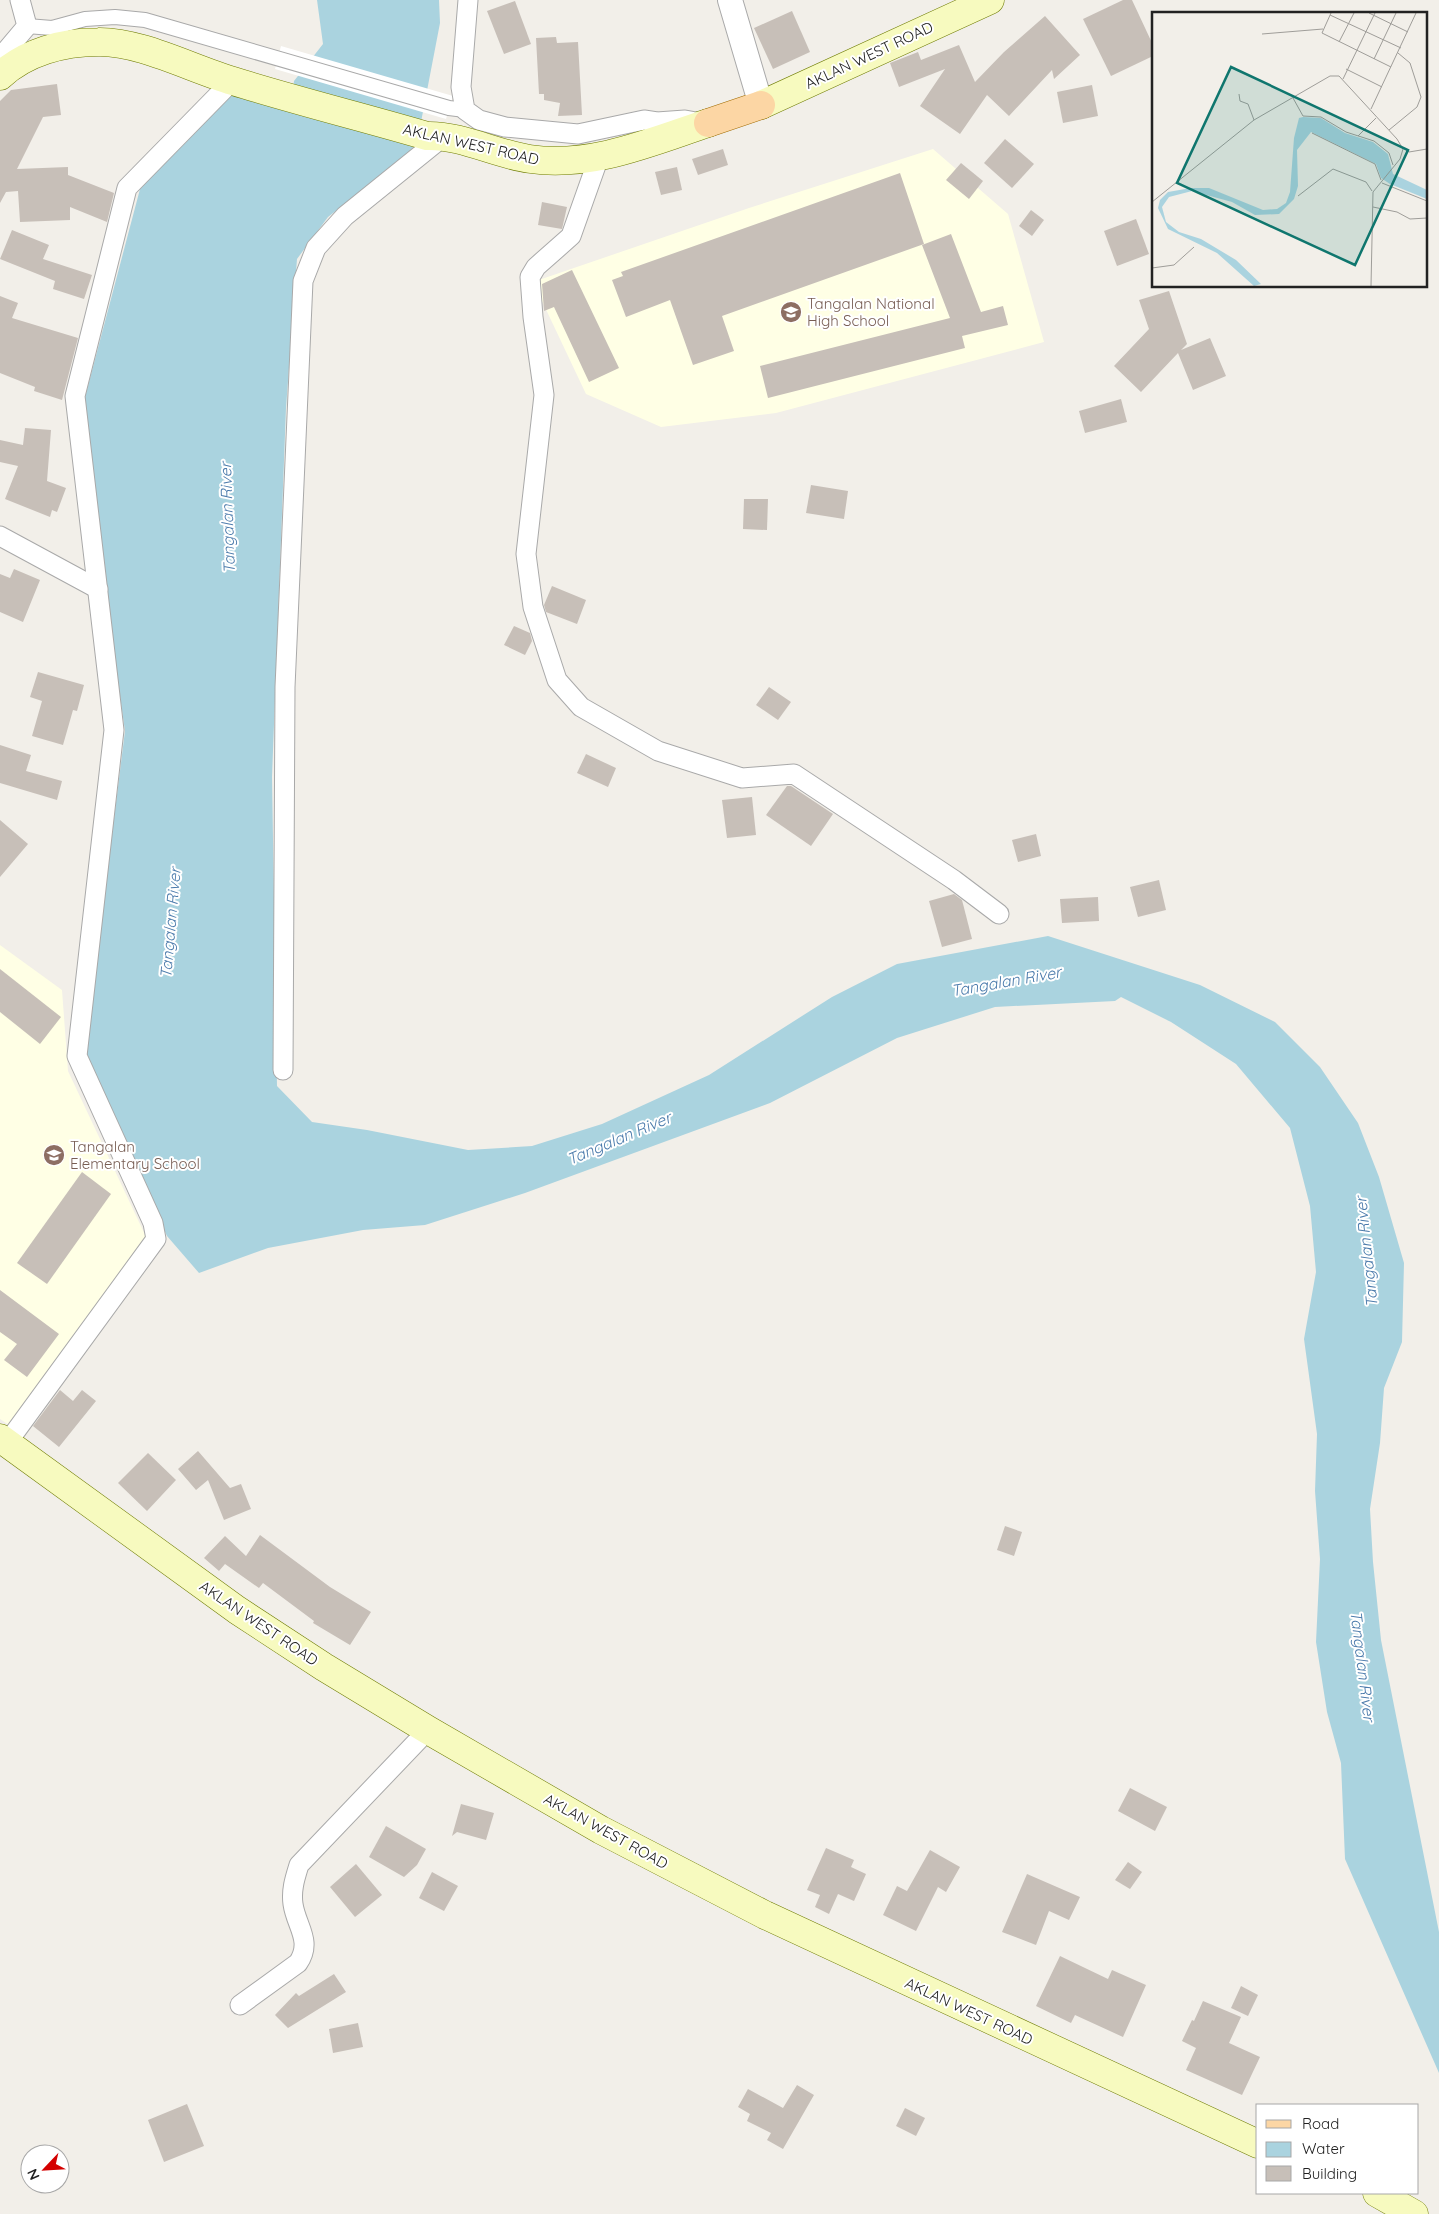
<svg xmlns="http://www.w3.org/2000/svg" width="1439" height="2214" viewBox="0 0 1439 2214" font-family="Quicksand,sans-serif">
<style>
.education{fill:#ffffe5}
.water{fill:#aad3df}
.pier{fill:#fff}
.building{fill:#c7bfb8}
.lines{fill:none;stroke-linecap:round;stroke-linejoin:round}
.pedestrian-casing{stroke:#a9a9a9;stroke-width:16}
.minor-casing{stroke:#a9a9a9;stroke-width:21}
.tertiary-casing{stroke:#a9a9a9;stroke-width:26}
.secondary-casing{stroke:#707d05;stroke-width:29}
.primary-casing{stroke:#a06b00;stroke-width:29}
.pedestrian{stroke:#fff;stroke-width:14}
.minor{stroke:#fff;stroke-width:19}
.tertiary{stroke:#fff;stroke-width:24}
.secondary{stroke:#f7fabf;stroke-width:28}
.primary{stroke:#fcd6a4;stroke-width:28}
.labels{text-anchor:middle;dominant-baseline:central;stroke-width:4;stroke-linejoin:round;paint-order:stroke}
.street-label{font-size:15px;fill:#222;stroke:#fff}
.education-label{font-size:15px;fill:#785e54;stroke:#fff;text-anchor:start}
.water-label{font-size:16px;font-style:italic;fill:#4a7aab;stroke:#fff}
.inset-road{fill:none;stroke:#9f9d99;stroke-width:1}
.view{fill:#0f766e;fill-opacity:0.15;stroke:#0f766e;stroke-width:2.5}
.inset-edge{fill:none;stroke:#222;stroke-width:2.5}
</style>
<rect width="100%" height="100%" fill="#f2efe9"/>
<g class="education">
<path d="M933,149l75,65 36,128 -268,71 -115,14 -75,-33 -53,-112 216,-74z"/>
<path d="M0,945l62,45 6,81 79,168 -138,186 -9,-6z"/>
</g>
<path class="water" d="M317,0h122l1,23 -24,125 -88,69 -31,42 -11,149 -14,369 5,309 35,36 55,8 101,20 64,-4 70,-22 107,-49 123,-78 65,-33 151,-28 152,49 75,37 45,45 38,56 21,54 25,86 -2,79 -18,46 -4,55 -10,66 3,53 8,78 58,292v141l-94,-214 -4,-96 -14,-51 -11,-70 4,-83 -5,-68 2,-57 -13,-95 12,-67 -6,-66 -20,-78 -54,-64 -65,-42 -50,-25 -6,4 -120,6 -98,31 -127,65 -245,90 -100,32 -62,5 -95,18 -69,25 -32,-37 -70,-144 -12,-42 40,-319 -35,-246 -6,-84 56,-212 86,-99 66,9 2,-18 29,-37z"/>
<path class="pier" d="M281,46l172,50 -7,23 -171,-50z"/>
<g class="building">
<path d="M1123,0h9l21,45v11l-42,20 -28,-57z"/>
<path d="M515,1l16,43 -27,10 -17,-43z"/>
<path d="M792,11l18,41 -37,17 -19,-41z"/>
<path d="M1045,16l35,39 -26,24 -2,-9 -43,46 -22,-21 -27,39 -40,-28 25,-37 -46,18 -9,-24 28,-11 3,8 38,-15 16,37 29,-30z"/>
<path d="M556,37l1,6 21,-1 4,73 -24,1 2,-13 -16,-3v-6h-5l-3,-56z"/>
<path d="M57,84l4,31 -18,2 -26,52 51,-2v8l46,18 -7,29 -37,-15v13l-50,2 -2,-31 -12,1 -6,11v-102l11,-11z"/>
<path d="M1092,85l6,31 -35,7 -6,-31z"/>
<path d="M1005,139l29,25 -22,24 -28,-25z"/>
<path d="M723,149l5,16 -30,10 -6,-16z"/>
<path d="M961,163l22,18 -14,18 -23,-19z"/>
<path d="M677,167l5,23 -21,5 -6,-23z"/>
<path d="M900,173l24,71 -202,72 12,35 -41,14 -23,-65 -44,17 -14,-37 11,-4 -2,-4z"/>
<path d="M542,202l25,5 -5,22 -24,-4z"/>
<path d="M1031,210l13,10 -12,16 -13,-10z"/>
<path d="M1136,219l13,35 -32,12 -13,-35z"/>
<path d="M12,230l37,15 -6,14 49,16 -8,24 -31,-10 2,-8 -55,-22z"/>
<path d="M951,234l30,78 22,-6 5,19 -46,11 3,12 -197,50 -8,-32 190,-48 -28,-73z"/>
<path d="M572,270l47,98 -30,14 -35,-75 -10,4 -2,-27z"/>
<path d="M1169,291l18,53 -6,6 29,-12 16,38 -33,14 -15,-37 -37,39 -27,-26 35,-37 -10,-29z"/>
<path d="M0,296l18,7 -6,15 66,20 -16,62 -28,-9 1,-4 -35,-14z"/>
<path d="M1121,399l6,23 -42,11 -6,-22z"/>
<path d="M25,428l26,2 -4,51 19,7 -9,24 -5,-2 -2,7 -45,-18 13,-33 -18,-4v-22l23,5z"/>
<path d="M811,485l37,6 -4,28 -38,-6z"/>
<path d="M744,499h24l-1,31 -24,-1z"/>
<path d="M14,569l26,11 -17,42 -23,-10v-38l10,4z"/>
<path d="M552,586l34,14 -9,24 -31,-12 -2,-7z"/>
<path d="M514,626l16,7 2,8 -7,14 -21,-10z"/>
<path d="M38,672l46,13 -7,26 -4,-1 -10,35 -31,-9 10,-35 -12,-4z"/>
<path d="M769,687l22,15 -13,18 -22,-15z"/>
<path d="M0,745l31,10 -5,16 36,10 -5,19 -57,-17z"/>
<path d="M586,754l30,14 -8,19 -31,-14z"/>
<path d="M787,786h4l42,28 -22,32 -45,-31z"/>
<path d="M752,797l4,38 -29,3 -5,-38z"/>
<path d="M0,820l28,24 -28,33z"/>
<path d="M1036,834l5,22 -23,6 -6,-22z"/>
<path d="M1159,880l7,30 -28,7 -8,-30z"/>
<path d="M954,894l8,6 10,39 -30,8 -13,-46z"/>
<path d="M1098,897l1,24 -37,2 -2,-24z"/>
<path d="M0,969l61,48 -21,27 -40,-32z"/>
<path d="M82,1172l29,22 -64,90 -30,-21z"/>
<path d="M0,1290l59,44 -32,43 -23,-17 13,-16 -17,-12z"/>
<path d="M60,1390l13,11 9,-11 14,11 -37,46 -26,-21z"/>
<path d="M198,1451l32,37 11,-4 10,25 -27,11 -16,-40 -12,10 -18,-21z"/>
<path d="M148,1453l28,27 -29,31 -29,-28z"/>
<path d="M1005,1526l17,6 -8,24 -17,-6z"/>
<path d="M260,1535l70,52 41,25 -21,33 -37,-22 1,-2 -51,-38 -4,5 -34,-24 -6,7 -15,-13 21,-22 21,20z"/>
<path d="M1130,1788l37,19 -12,24 -37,-20z"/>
<path d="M461,1804l33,9 -8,27 -29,-8 -5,4z"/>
<path d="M386,1826l40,23 -9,16 -13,12 -35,-20z"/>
<path d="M826,1848l28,12 -3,7 15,7 -12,27 -16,-7 -9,20 -14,-7 5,-12 -13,-5z"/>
<path d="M930,1850l30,17 -14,25 -8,-5 -22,44 -33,-16 14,-29 10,5z"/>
<path d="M1128,1862l14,10 -12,17 -15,-9z"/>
<path d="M356,1864l26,31 -27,22 -25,-30z"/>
<path d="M432,1872l26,14 -14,25 -25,-13z"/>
<path d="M1027,1874l53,23 -11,23 -20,-9 -13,34 -34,-13z"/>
<path d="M1060,1956l48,23 4,-9 34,15 -23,52 -48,-22 -4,8 -35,-17z"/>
<path d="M334,1974l12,18 -58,36 -13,-13 21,-22 3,3z"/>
<path d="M1241,1986l17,9 -10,21 -17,-8z"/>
<path d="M1203,2001l38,16 -12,26 31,14 -18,38 -56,-25 10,-22 -14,-7 10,-21 2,1z"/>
<path d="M358,2023l5,24 -30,6 -4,-24z"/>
<path d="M797,2085l17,10 -31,54 -16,-9 4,-7 -24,-12 3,-7 -12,-7 10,-18 35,19z"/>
<path d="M187,2104l17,42 -40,16 -16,-42z"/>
<path d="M905,2108l20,10 -9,18 -20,-10z"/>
</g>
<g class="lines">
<g class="pedestrian-casing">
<path id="pedestrian" d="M27,26l25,2 33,-9 30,-2 30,3 304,88 16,2"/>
</g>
<g class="minor-casing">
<g id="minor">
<path d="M468,0l-7,87 4,23 14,10 26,7 73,7 66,-14 13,2 28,-2 11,2"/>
<path d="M0,58l27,-32 -7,-26"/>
<path d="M599,157l-28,79 -35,31 -6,10 3,40 11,78 -18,159 7,53 24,73 24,27 77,44 84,27 52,-4 160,106 45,34"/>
<path d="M0,536l98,53"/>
<path d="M283,1070l2,-383 18,-406 13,-33 29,-32 99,-80"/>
<path d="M7,1443l149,-204 -3,-16 -76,-167 37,-326 -39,-334 52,-208 105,-107"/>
<path d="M240,2005l58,-42c15,-22 -2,-37 -5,-59 -2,-14 2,-26 6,-39l129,-135"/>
</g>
</g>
<g class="tertiary-casing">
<path id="tertiary" d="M730,0l31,105"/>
</g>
<g class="secondary-casing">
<g id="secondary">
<path d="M0,76c26,-24 63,-34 98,-34 42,-1 94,27 135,39 64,20 129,36 194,55 35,-1 68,18 103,23 61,9 121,-17 178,-36"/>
<path d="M761,105l229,-105"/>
<path d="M0,1438l237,172 87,57 104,63 173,100 164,85 493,229"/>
<path d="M1377,2193l37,21"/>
</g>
</g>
<g class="primary-casing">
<path id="primary" d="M708,123l53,-18"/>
</g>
<use href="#pedestrian" class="pedestrian"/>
<use href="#minor" class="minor"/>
<use href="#tertiary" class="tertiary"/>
<use href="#secondary" class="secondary"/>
<use href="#primary" class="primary"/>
</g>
<defs>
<g id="school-disc" transform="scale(1.125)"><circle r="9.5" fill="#8d6e63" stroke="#fff"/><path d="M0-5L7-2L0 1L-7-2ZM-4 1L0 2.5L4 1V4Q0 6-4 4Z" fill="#fff"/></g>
</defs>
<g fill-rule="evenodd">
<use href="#school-disc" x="791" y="312"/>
<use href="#school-disc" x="54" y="1155"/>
</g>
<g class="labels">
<g class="street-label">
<text transform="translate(869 55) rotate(-25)">AKLAN WEST ROAD</text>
<text transform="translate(471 144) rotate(13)">AKLAN WEST ROAD</text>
<text transform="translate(259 1623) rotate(34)">AKLAN WEST ROAD</text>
<text transform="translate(606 1831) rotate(29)">AKLAN WEST ROAD</text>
<text transform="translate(969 2011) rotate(25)">AKLAN WEST ROAD</text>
</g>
<g class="education-label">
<text x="807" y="303">Tangalan National<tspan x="807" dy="17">High School</tspan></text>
<text x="70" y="1146">Tangalan<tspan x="70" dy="17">Elementary School</tspan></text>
</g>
<g class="water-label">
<text transform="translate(227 518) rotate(-92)">Tangalan River</text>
<text transform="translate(170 923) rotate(-85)">Tangalan River</text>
<text transform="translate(1006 981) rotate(-10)">Tangalan River</text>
<text transform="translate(619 1138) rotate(-23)">Tangalan River</text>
<text transform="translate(1366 1252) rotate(-96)">Tangalan River</text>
<text transform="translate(1363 1666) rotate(83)">Tangalan River</text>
</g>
</g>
<g transform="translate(1152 12)">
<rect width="275" height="275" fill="#f2efe9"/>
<path d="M151,105l18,1 24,15 28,9 15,12 5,20 34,16v9l-37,-15 -9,-6 -5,-14 -65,-32 -14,18 1,36 -4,13 -15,15 -24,1 -23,-13 -40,-11 -23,6 -7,10 4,15 13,10 22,7 35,21 25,24 -7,2 -37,-33 -49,-24 -10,-21 2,-8 8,-8 23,-4h18l54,22 14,-1 9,-6 4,-11 4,-54 5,-20z" fill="#aad3df"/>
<path class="inset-road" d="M179,1l-9,20 69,34M217,1l39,19M178,3l71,33M110,22l61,-5M187,30l15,-29M222,47l22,-46M194,57l36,18M191,67l32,-66M87,82l1,7 8,3 6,16M141,86l10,18 18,1 25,15 28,9 15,12 4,12M219,97l45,-96M237,118l28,-23 4,-10 -11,-34 -12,-10M160,121l63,31 6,16M206,124l18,-18M252,136l5,4 18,-3M230,171l45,18M146,184l35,-27 33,13 6,9M0,190l102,-82 76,-44h9l58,63 6,10 -3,10 -27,33 -2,94M221,195l24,5 13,7 17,-1M0,256l22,-3 20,-18"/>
<path class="view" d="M79,55l177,83 -53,115 -178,-82z"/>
<rect width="275" height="275" class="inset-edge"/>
</g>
<rect x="1256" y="2104" width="162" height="90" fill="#ffffff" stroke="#a7a7a7"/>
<rect x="1266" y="2120" width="25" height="8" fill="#fcd6a4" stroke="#a7a7a7"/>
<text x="1302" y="2129" font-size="15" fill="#222222">Road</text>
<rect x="1266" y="2142" width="25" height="15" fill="#aad3df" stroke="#a7a7a7"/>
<text x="1302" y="2154" font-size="15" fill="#222222">Water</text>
<rect x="1266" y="2166" width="25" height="15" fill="#c7bfb8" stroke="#a7a7a7"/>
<text x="1302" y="2179" font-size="15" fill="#222222">Building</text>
<g transform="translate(45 2169) rotate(245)"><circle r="24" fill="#ffffff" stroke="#a7a7a7"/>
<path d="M0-4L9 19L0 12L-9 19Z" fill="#d40000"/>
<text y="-8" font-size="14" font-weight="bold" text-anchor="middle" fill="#222222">N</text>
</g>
</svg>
